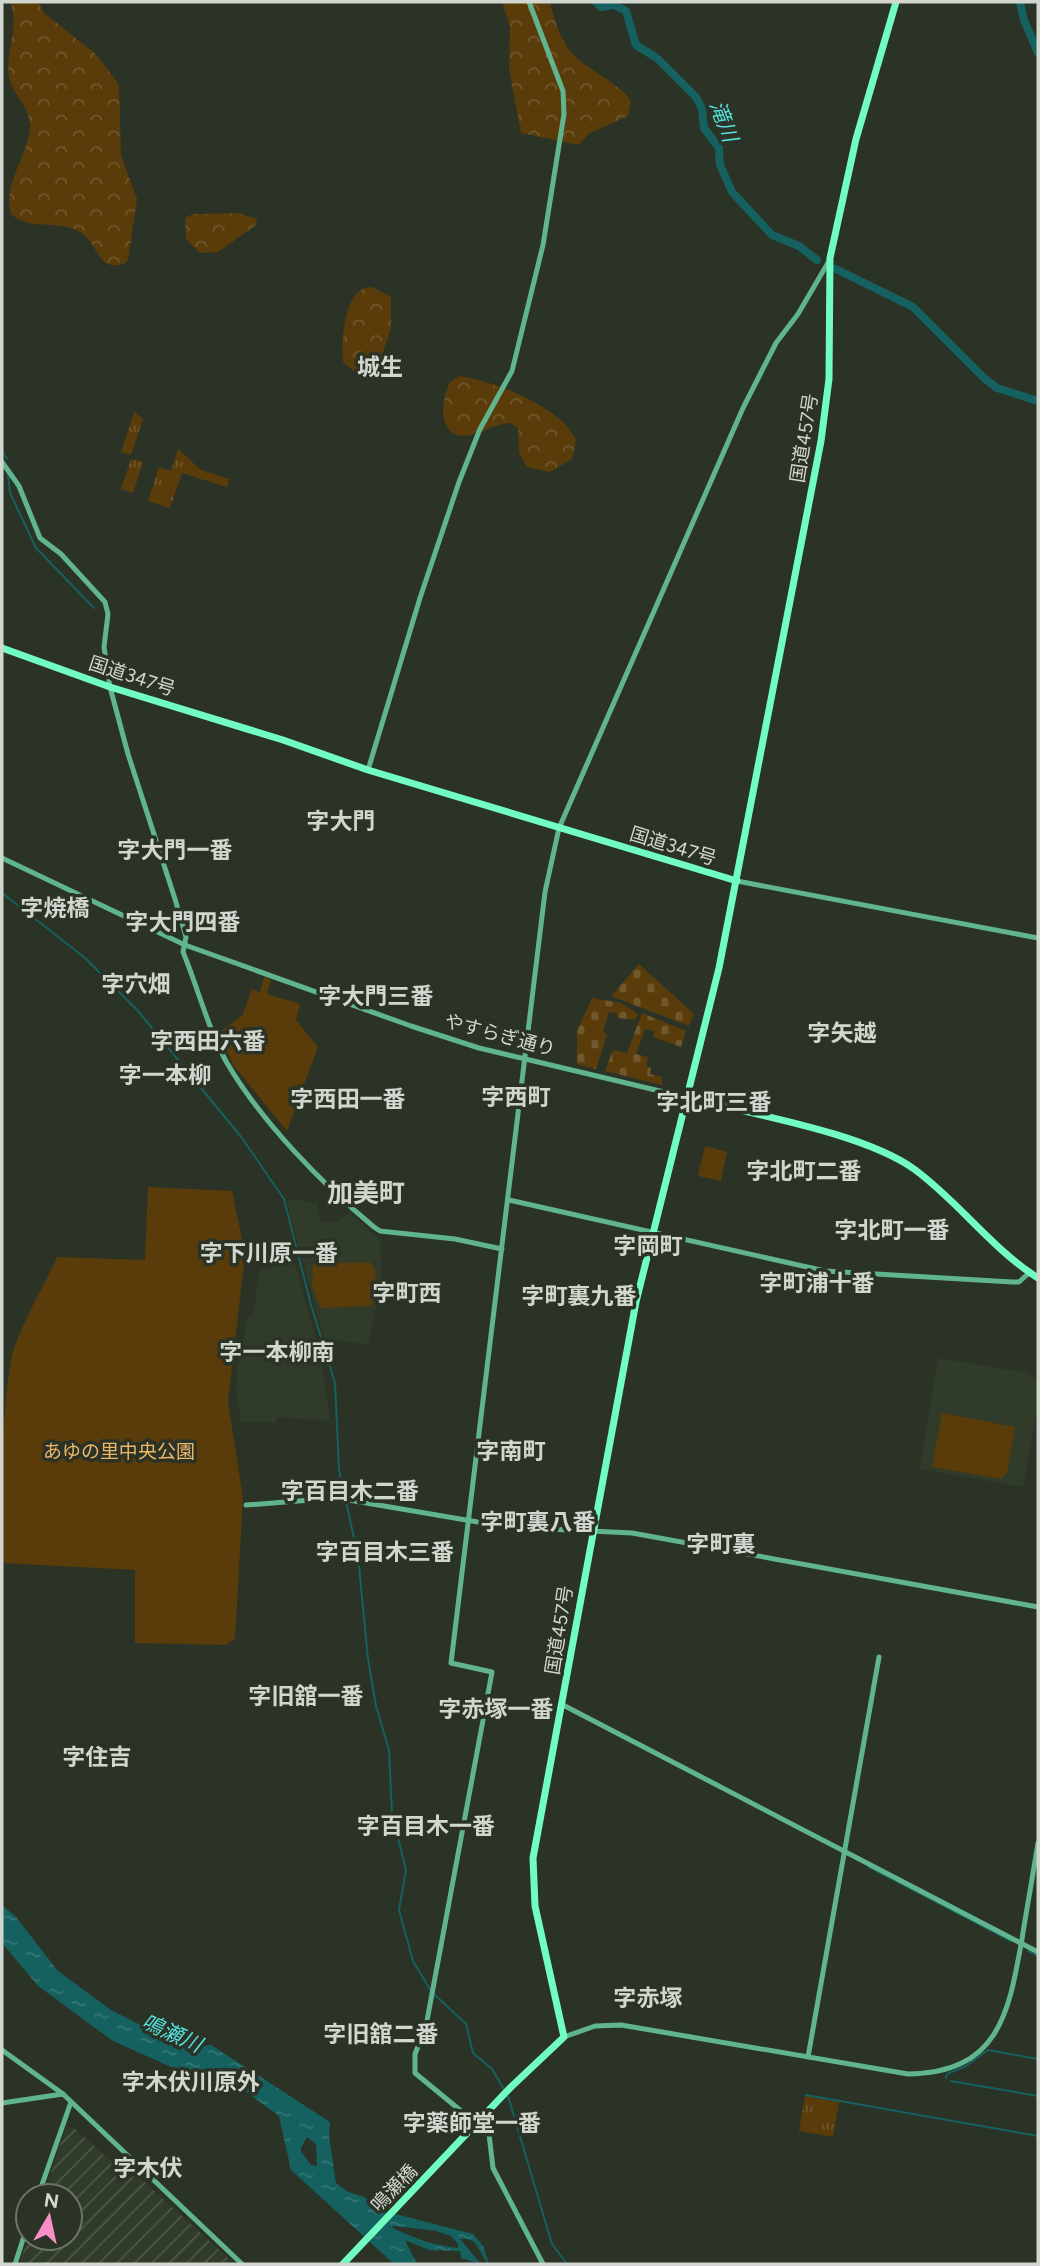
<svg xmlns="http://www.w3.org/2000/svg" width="1040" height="2266" viewBox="0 0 1040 2266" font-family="Figtree,'Noto Sans JP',sans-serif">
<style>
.built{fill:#313b2a}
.industrial{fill:url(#industrial-furrows)}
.grass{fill:url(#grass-tufts)}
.forest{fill:url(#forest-crowns)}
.cemetery{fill:url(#cemetery-stones)}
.green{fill:#593c09}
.water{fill:url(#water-ripples);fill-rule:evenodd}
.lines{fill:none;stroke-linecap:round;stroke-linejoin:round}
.stream{stroke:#14615f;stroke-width:2}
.river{stroke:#14615f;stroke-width:8}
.secondary{stroke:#60b58f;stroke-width:5}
.highway{stroke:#71fcc1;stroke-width:7}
.labels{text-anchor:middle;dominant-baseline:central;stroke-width:7;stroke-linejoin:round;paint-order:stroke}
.street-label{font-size:19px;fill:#d1d6cf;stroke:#2b3226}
.park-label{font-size:19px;fill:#efb665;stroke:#2b3226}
.water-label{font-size:21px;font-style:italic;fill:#55dfda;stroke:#2b3226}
.quarter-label{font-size:23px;font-weight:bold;fill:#d1d6cf;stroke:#2b3226}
.district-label{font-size:26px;font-weight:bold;fill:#d1d6cf;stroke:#2b3226}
</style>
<defs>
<pattern id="industrial-furrows" width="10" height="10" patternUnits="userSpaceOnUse" patternTransform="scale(1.75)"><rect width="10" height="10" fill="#313b2a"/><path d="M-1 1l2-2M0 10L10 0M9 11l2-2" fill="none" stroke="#4e5748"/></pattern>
<pattern id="grass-tufts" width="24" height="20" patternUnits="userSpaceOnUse" patternTransform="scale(1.75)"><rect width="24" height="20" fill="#593c09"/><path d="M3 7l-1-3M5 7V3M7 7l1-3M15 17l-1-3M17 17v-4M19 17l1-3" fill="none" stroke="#70572c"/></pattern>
<pattern id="forest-crowns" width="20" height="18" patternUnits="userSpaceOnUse" patternTransform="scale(1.75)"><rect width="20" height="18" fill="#593c09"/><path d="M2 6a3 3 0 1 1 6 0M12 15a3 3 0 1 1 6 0" fill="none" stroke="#70572c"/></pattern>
<pattern id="cemetery-stones" width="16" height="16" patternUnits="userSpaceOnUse" patternTransform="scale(1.75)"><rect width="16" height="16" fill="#593c09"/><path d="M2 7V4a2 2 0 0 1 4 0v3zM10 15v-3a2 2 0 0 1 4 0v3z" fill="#70572c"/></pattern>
<pattern id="water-ripples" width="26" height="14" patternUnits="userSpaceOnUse" patternTransform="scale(1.75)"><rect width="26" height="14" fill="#14615f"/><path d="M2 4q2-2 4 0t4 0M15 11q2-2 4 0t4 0" fill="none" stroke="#357775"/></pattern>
</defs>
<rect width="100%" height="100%" fill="#2b3226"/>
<g class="built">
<path d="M294,1199l23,4 3,19h16l14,-10 30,28 2,38 -14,67 -44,-7 -36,-130v-6z"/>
<path d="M294,1261l27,94 9,66 -53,-4 -1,6 -35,-1 -5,-31 1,-21 10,-50 7,-9 5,-41z"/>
<path d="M938,1358l91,15 9,9v22l-15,83 -104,-18z"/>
</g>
<path class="industrial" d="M73,2127l56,50 9,-1 97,88h-216l9,-26h42v-42h-27l23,-68z"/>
<g class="grass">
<path d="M134,412l9,7 -12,36 -10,-3z"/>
<path d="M178,449l23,21 28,9 -2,8 -45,-14 -12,35 -22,-7 11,-34 12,4z"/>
<path d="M131,459l12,3 -10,31 -12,-4z"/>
<path d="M805,2096l34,6 -6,35 -34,-6z"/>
</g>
<g class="forest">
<path d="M10,2h28l6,11 53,42 22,30 2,70 16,44 -9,61 -4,4c-28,8 -25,-21 -44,-32 -21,-13 -49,0 -69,-18 -9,-29 18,-59 19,-89 0,-19 -18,-30 -21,-49 -4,-23 11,-53 1,-74z"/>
<path d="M502,2h48c15,63 31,55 75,91l6,8 -3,15 -40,18 -9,11 -58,-12 -12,-64 1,-43z"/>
<path d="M237,213l20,6 -1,6 -38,27 -18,1 -14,-14 -1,-21 8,-4z"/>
<path d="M372,287l19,10v31l-12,37 -5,5 -17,4 -14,-12c-2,-21 1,-77 29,-75z"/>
<path d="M460,376c34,5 102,31 116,64l-4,19 -22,13 -23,-5 -8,-14 -1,-25 -8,-5c-19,-1 -56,32 -66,-4 -3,-11 1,-26 6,-37z"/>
</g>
<g class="cemetery">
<path d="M639,964l55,50 -5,12 -78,-30z"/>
<path d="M592,998l29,5 17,11 -3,6 -17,-2 -2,-5 -7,-1 -6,20 4,3 -11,34 -19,-5v-33z"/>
<path d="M642,1013l44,18 -5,16 -28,-10 2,-6 -10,-2 -9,25 12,3 -2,8 5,3 -1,6 12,3v8l-57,-14 8,-21 14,3z"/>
</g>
<g class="green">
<path d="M264,977l7,3 -4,14 33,10 -4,16 22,27 -31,84 -54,-66 -14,-33 23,-16 10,-27 8,3z"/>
<path d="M705,1146l22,6 -6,29 -23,-5z"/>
<path d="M148,1187l84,4 13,63 -17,148 15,96 -8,141 -9,6 -91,-2v-73l-133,-7c0,-68 -2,-143 10,-209 11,-34 30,-64 45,-97l88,3z"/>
<path d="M370,1262l6,10 -4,34 -51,2 -9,-22 1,-22z"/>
<path d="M942,1413l73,14 -8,46 -6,6 -69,-12z"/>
</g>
<path class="water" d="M2,1905l14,12 42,54 53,39 75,38 25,-3 119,77 -1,14 7,47 12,9 16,5 16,13 93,24 10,12 6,18c-10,-8 -9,-28 -29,-25l21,25 -20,-6 -1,-7 -31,-1 -24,-10 12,24h-23l-103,-94 -12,-54 -35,-26 -15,3 -116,-52 -75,-55 -36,-43zM307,2137l9,7 1,22 -6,-1 -11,-15zM396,2226l40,5 15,5 7,8v4c-30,-4 -41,-9 -67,-21z"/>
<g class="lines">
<g class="stream">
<path d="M2,451l5,8"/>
<path d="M8,475l2,18 26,55 58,60"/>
<path d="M2,893l83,65 53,53 104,127 42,61 27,106 24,78 4,87 19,86 10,103 8,47 13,44 3,64 14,56 -7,40 14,51 18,30"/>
<path d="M869,1867l142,74"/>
<path d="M1028,1951l10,5"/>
<path d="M435,1995l31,29 7,29 19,16 13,22"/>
<path d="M946,2078l1,-4 19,-8 22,-16 50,9"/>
<path d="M951,2081l87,15"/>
<path d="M806,2095l232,41"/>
<path d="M508,2096l44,148 15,20"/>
</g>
<g class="river">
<path d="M596,2l5,5 13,-2 12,6 10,34 21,13 39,39 6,12 2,19 15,20 1,17 12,27 40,43 27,11 18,14"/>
<path d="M1020,2l4,18 14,33"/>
<path d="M836,269l77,38 71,71 13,10 41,13"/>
</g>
<g class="secondary">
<path d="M2,462l17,24 21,52 21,16 44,48 3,12 -4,33 6,40 18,67 47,145 11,38 -3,15c15,36 25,77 44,111 34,58 95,121 147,164l6,4 75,8 47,10"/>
<path d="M368,770l52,-172 39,-116 21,-53 32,-58 31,-126 21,-131 -1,-23 -34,-89"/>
<path d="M2,858l183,87 226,81 68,22 206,49"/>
<path d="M737,881l301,57"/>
<path d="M509,1200l316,71 187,11h7l11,-10"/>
<path d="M246,1505l91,-7 170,29 125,6 406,74"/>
<path d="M563,1705l475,247"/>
<path d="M564,2037l31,-11 26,-1 287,49c92,-1 101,-63 114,-135 5,-32 11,-64 16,-96"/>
<path d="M2,2050l61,44 179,170"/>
<path d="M808,2057l71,-400"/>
<path d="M2,2103l61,-9"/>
<path d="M38,2196l33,-94"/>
<path d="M15,2264l13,-40"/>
<path d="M543,2264l-50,-96 -4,-34 -74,-61v-19l11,-28 66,-354 -41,-9 94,-771 14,-64 184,-420 33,-65 22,-29 31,-53"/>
</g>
<g class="highway">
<path d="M2,648l108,39 173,53 85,30 369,111"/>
<path d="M685,1097c64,17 177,35 229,72 44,32 78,80 124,109"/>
<path d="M343,2264l167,-176 54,-51 -29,-131 -2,-48 103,-556 83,-334 102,-527 8,-62 1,-121 26,-119 40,-137"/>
</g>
</g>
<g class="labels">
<g class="street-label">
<text transform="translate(804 438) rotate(-81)">国道457号</text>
<text transform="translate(132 676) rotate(18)">国道347号</text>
<text transform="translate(673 846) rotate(17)">国道347号</text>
<text transform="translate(500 1035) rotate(15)">やすらぎ通り</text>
<text transform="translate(559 1630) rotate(-81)">国道457号</text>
<text transform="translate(394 2188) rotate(-46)">鳴瀬橋</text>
</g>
<g class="park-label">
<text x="119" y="1451">あゆの里中央公園</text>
</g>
<g class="water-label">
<text transform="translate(724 121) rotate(69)">滝川</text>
<text transform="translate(172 2033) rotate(24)">鳴瀬川</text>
</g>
<g class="quarter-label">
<text x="380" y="367">城生</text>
<text x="341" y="821">字大門</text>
<text x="175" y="850">字大門一番</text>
<text x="55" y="908">字焼橋</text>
<text x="183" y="922">字大門四番</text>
<text x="136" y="984">字穴畑</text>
<text x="376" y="996">字大門三番</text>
<text x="842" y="1033">字矢越</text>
<text x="208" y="1041">字西田六番</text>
<text x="165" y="1075">字一本柳</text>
<text x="516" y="1097">字西町</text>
<text x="348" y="1099">字西田一番</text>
<text x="714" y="1102">字北町三番</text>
<text x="804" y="1171">字北町二番</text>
<text x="892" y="1230">字北町一番</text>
<text x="648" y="1246">字岡町</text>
<text x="269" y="1253">字下川原一番</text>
<text x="817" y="1283">字町浦十番</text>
<text x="407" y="1293">字町西</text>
<text x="579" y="1296">字町裏九番</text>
<text x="277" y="1352">字一本柳南</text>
<text x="511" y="1451">字南町</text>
<text x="350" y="1491">字百目木二番</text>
<text x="538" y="1522">字町裏八番</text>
<text x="721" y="1544">字町裏</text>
<text x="385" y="1552">字百目木三番</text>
<text x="306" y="1696">字旧舘一番</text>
<text x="496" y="1709">字赤塚一番</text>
<text x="97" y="1757">字住吉</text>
<text x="426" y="1826">字百目木一番</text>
<text x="648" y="1998">字赤塚</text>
<text x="381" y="2034">字旧舘二番</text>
<text x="191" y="2082">字木伏川原外</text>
<text x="472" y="2123">字薬師堂一番</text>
<text x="148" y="2168">字木伏</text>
</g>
<g class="district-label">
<text x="366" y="1193">加美町</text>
</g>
</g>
<rect width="1040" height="2266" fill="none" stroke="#d1d6cf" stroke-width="7"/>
<g transform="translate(49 2217) rotate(9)"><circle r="33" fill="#2b3226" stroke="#6d746a" stroke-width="2"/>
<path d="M0-5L12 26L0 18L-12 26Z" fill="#f98fc9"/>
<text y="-10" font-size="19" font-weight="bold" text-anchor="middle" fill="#d1d6cf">N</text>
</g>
</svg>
